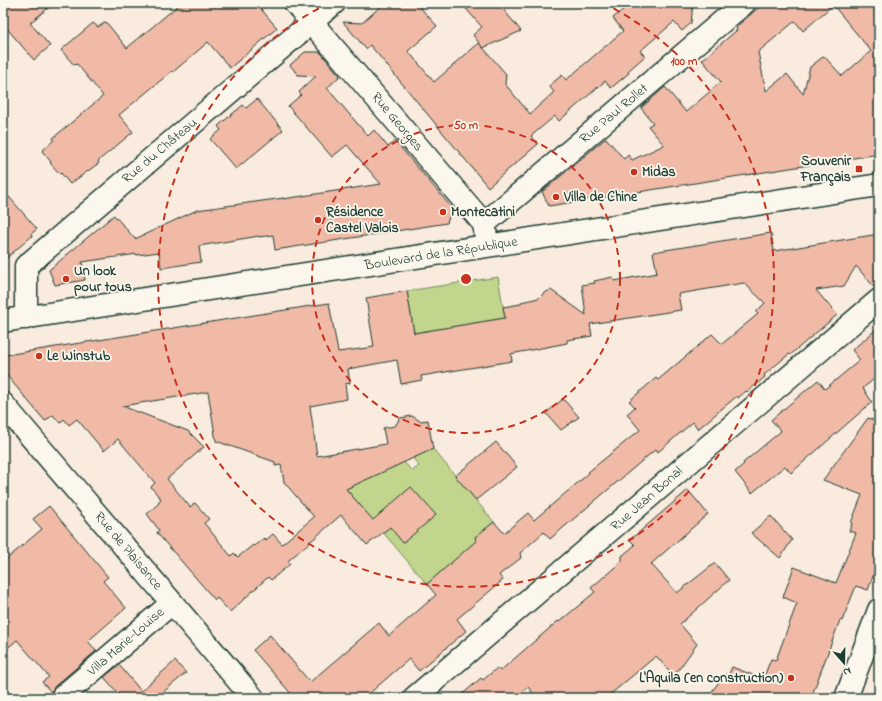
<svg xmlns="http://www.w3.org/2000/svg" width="882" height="701" viewBox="0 0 882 701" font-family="'Indie Flower',sans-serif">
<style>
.green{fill:#c1d68c;stroke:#708a60}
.building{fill:#f1baa6;stroke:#1f3d34;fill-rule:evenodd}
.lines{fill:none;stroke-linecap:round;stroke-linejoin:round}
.street-casing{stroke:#1f3d34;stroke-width:25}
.secondary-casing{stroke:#1f3d34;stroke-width:25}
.street{stroke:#fbf7ec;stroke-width:22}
.secondary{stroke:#fbf7ec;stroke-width:22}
.ring{fill:none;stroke:#c8321e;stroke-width:2;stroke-dasharray:7 5}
.poi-dot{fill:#c8321e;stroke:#fbf7ec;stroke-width:1.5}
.labels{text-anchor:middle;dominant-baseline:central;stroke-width:3.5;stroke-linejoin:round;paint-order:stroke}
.street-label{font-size:14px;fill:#1f3d34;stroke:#fbf7ec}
.poi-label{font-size:14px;font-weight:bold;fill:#1f3d34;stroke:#fbf7ec;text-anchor:start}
.centre{fill:#c8321e;stroke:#fbf7ec;stroke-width:2}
.ring-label{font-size:12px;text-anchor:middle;font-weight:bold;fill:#c8321e;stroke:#fbf7ec;stroke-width:3.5;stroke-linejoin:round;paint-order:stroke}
</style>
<rect width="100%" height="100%" fill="#f9ebde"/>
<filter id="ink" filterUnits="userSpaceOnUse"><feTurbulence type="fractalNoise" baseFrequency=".025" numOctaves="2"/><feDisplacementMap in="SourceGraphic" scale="8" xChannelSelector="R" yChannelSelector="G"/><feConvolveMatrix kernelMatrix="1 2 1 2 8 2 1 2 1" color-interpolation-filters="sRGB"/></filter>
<g filter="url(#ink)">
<g class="green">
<path d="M498,277l7,41 -91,15 -7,-42z"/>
<path d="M433,449l61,73 -18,15 8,12 -11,-5 -46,40 -81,-95 58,-27 8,9 7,-5 -6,-8z"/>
</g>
<g class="building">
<path d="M3,3h51l-24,20 20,23 -16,14 -31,-36z"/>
<path d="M181,3h75l21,25 -47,40 -22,-26 -35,30 -1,-1 -53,44 14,17 -35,29 1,2 -29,21 -9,-11 -1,1 -10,-11 1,-1 -9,-11 12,-11 -1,-2 50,-42 -26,-32 -3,1 -13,-15 32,-27 5,4 8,-5 21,26z"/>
<path d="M381,3h35l21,23 -29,25 26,31 45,-39 27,31 -1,10 25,30 24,-22 -5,-6 13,-11 4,5 57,-49 -10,-13 18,-15h62l-2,20 -9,8 -8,-9 -34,29 5,5 -17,15 1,2 -18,15 -6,-7 -46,40 -4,-5 -24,20 7,8 -50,43 -118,-142 -4,4 -23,-27 19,1 18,-16z"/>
<path d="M461,3h37l23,28 -38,17 -10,-13 9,-8z"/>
<path d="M764,3h115v151l-330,52 -7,-14 64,-54 18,21 4,-4 4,5 32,-15 -16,-19 5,-3 -12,-15 24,-21 21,25 35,-30 -19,-22 35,-30 -1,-3zM833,5l38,46 -29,25 -18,-20 -14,11 -7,27 -16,-20 -21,17 -8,-39 37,-31 8,10z"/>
<path d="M305,52h15l20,24 -13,12 41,48 6,-6 14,17 7,-6 57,67 -5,15 -172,27 -2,-15 -14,2v-1l-60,10 2,16 -40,6 -2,-16 -22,3v-1l-55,8 3,18 -30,5 -6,-15 65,-55 21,24 62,-29 87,-12 -1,1 98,-15 -34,-39 -15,12 -44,-51 13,-11 -2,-3 17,-16 -18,-1 -8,-10z"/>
<path d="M257,99l26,31 -47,39 -26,-30 11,-9 -3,-4 25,-21 3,3z"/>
<path d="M3,190l34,39 -6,5 1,2 -29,25z"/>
<path d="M771,233l3,18 105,-17v54h-4l-19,-22 -12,20 -28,4 21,25 -47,40 -1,-1 -25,21 1,2 -18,15 -1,-1 -8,7 -1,-2 -39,33 -5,-7 -35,30 -2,-3 -106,90 -6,-7 -24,21 1,5 -22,17 4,5 -46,39 9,12 -47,40 -10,-12 -45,39h-73l2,-2 -40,-46 17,-15 40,47 69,-59 10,13 47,-41 -9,-11 49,-43 -1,-4 19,-15 10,11 24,-20 6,7 54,-46 -1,-1 53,-43 -13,-16 8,-7 -6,-6 27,-23 2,2 54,-46 10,10 36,-30 -2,-2 9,-9 -21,-20 -66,11 3,16 -91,14 2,12 -25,4v3l-56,11 1,7 -91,15 1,4 -21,4 -4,-24 -49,9 2,14 -5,1 2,15 -37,7 7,50 69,-12 -3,-16 12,-2 5,-8 12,-2 8,5 8,-1 5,29 -87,40 27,31 38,-33 25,28 -33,28 -13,-16 -23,18 -26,-30 -53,46 2,3 -19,16 -3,-3 -38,35 -13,-14 -2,2 -58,-67 2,-3 -12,-16 12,-11 -1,-1 3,-3 -10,-12 4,-4 -37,-44 -14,12 -27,-32 -8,6 -5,-6 -4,4 -7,-8 -8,6 -42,-50v-6l3,-10 323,-52 9,49 36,-5 -8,-49 41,-7 7,42 91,-15 -2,-11 18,-3v-2l18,-4 5,-5 7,-3 35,25 -4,-30 13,-2 -1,-2 19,-4 1,4 43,-8 -4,-21zM208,392l8,49 59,21v4l6,-1 3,17 30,35 -32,27 -9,-10 -7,6 -2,-2 -10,8 -1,-1 -15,12 -4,-4 -3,3 -27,-33 5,-4 -14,-16 -5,4 -23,-28 37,-32 -16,-16 -66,-25z"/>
<path d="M879,327v48l-16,13 9,14 -81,71 -6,-7 -33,27 -17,-21 9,-8 -1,-1 38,-32 -10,-11 47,-40 7,9 35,-29 -8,-10z"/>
<path d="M563,399l16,18 -18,13 -15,-17z"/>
<path d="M868,418l11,4v138l-11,30 -12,-4 -14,35 -2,-1 -29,78h-104l18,-24 3,2 4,-9 31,12 8,-20 5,1 21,-57 -14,-6 11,-30 42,16 20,-50 -7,-2 3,-7 -1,-1 11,-28 -39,-15z"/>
<path d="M496,442l21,25 -41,33 -21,-24z"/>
<path d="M688,490l20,24 -57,50 26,29 38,-30 14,17 -49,44 17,20 -23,32 -18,-20 -50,42h-69l-9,-11 -13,11h-57l23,-20 2,2 14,-12 3,3 58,-50 1,1 36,-30 -4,-4 31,-27v-5l13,-11 -5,-5z"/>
<path d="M49,506l59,71 -5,4 23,27 -38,33 8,10 -41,35 -4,6 -9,-10 7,-5 -32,-37 -14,12v-90l39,-33 -9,-10z"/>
<path d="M771,516l21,24 -12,18 -29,-25z"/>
<path d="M175,661l11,12 -30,25h-34l-18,-21 15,-12 22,26z"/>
</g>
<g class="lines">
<g class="street-casing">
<g id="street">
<path d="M295,3l189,221 2,13"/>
<path d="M484,224l260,-221"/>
<path d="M26,318v-52l308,-263"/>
<path d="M3,404l250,294"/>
<path d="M63,696l109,-93"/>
<path d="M414,698l465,-398"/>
<path d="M846,698l33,-88"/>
</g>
</g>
<g class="secondary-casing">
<path id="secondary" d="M3,321l876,-136"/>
</g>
<use href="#street" class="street"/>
<use href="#secondary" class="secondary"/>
</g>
</g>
<g class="ring">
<circle cx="466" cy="279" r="154"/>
<path d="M603 3A308 308 0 1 1 329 3"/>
</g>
<g class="poi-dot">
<rect x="855" y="165" width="8" height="8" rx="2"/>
<circle cx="634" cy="172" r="4"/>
<circle cx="556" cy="197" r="4"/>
<circle cx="443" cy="212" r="4"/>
<circle cx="318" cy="220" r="4"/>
<circle cx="66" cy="279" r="4"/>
<circle cx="39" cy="356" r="4"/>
<circle cx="791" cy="678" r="4"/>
</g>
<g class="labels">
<g class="street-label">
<text transform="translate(614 114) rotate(-40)">Rue Paul Rollet</text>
<text transform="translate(397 122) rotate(50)">Rue Georges</text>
<text transform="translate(160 151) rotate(-40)">Rue du Château</text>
<text transform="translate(441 254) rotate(-9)">Boulevard de la République</text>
<text transform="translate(647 499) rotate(-41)">Rue Jean Bonal</text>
<text transform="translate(128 551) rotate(50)">Rue de Plaisance</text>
<text transform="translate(126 642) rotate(-41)">Villa Marie-Louise</text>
</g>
<g class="poi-label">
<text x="851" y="161" text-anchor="end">Souvenir<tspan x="851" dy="16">Français</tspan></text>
<text x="642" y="172">Midas</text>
<text x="564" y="197">Villa de Chine</text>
<text x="326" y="212">Résidence<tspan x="326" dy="16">Castel Valois</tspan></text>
<text x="451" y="212">Montecatini</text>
<text x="74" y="271">Un look<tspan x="74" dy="16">pour tous</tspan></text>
<text x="47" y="356">Le Winstub</text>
<text x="783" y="678" text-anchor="end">L'Aquila (en construction)</text>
</g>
</g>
<circle cx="466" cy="279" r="6" class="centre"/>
<g class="ring-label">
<text x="684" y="65">100 m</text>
<text x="466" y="129">50 m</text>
</g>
<rect width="882" height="701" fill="none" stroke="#fbf7ec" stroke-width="16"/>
<rect x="8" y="8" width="866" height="685" fill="none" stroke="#1f3d34" stroke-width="1.5" filter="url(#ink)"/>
<g transform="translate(844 663) rotate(160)" stroke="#fbf7ec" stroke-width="3" paint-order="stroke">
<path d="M0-3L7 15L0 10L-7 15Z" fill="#1f3d34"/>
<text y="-6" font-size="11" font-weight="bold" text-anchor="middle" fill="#1f3d34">N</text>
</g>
</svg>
